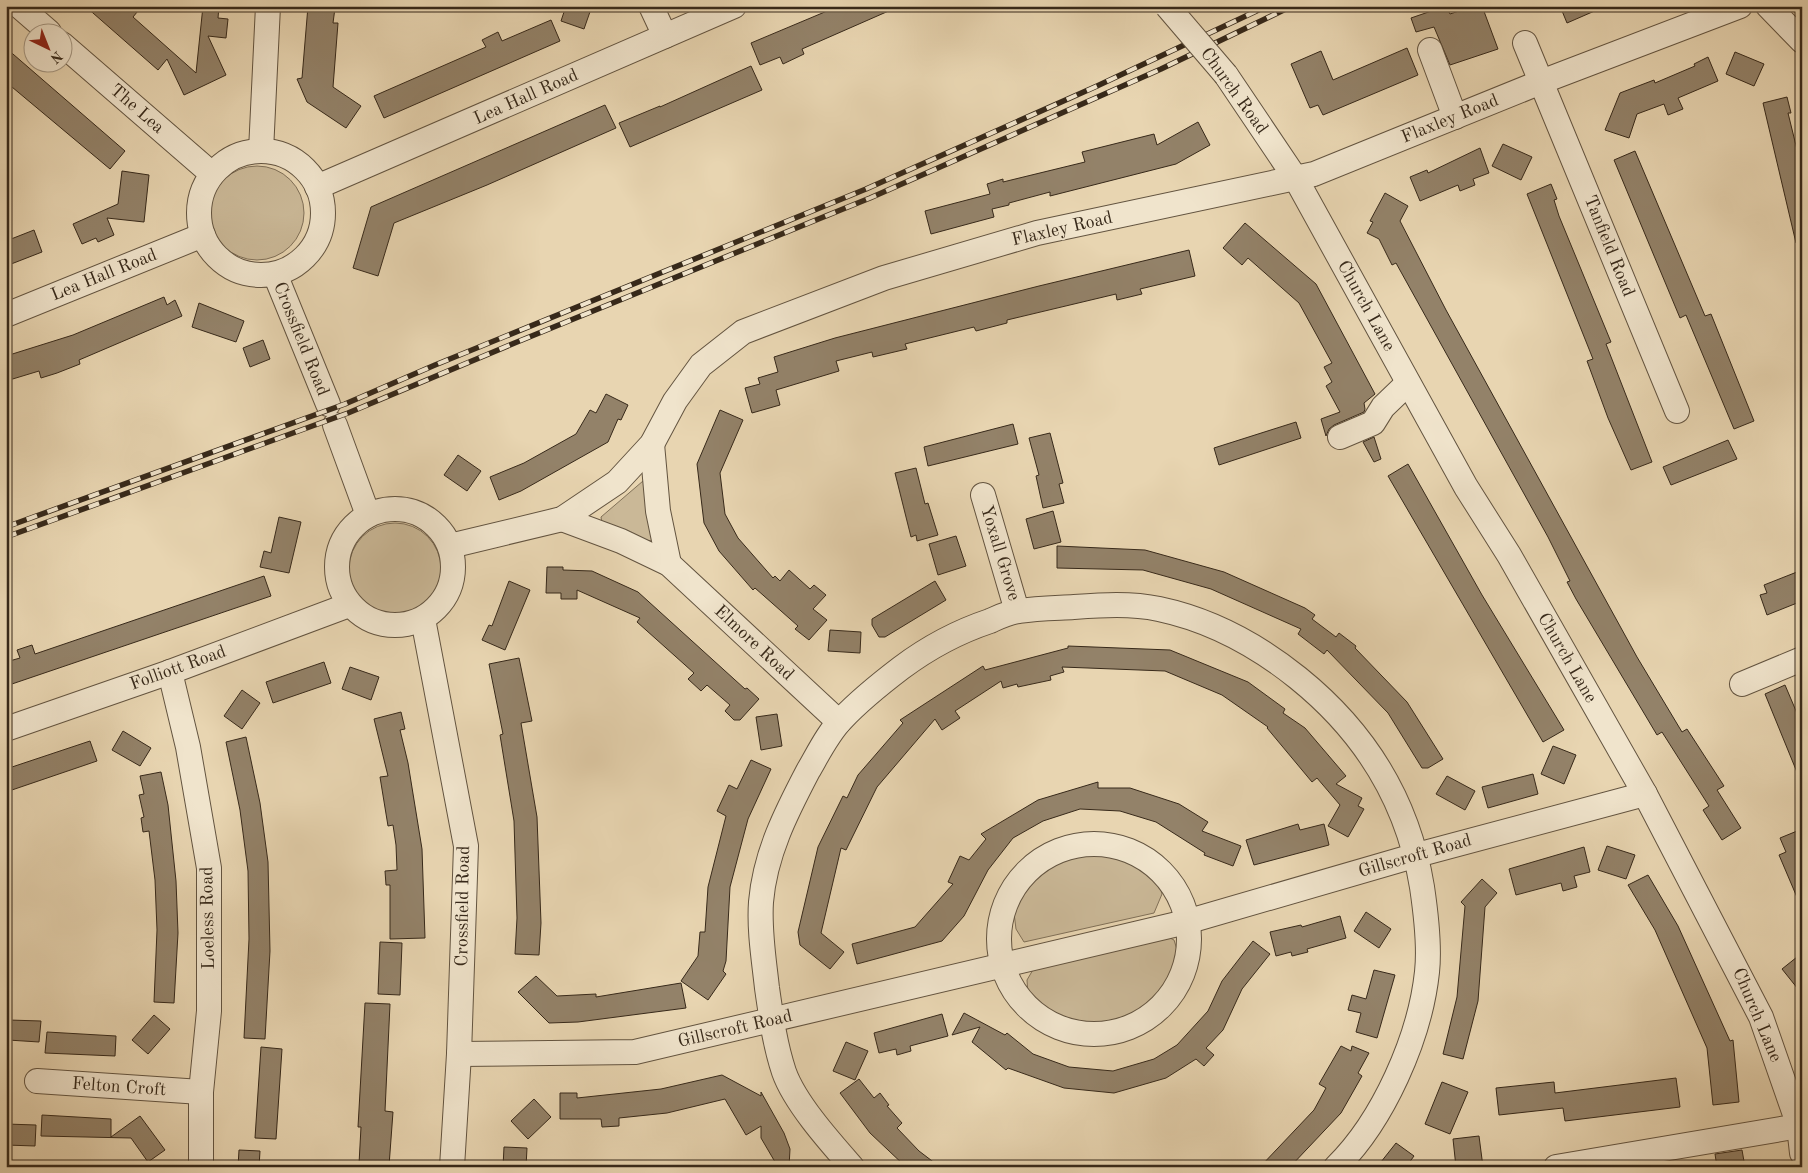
<svg xmlns="http://www.w3.org/2000/svg" width="1808" height="1173" viewBox="0 0 1808 1173" font-family="'Old Standard TT',serif">
<style>
.green{fill:#cab897;stroke:#807058}
.building{fill:#938269;stroke:#37291a}
.lines{fill:none;stroke-linecap:round;stroke-linejoin:round}
.minor-casing{stroke:#635440;stroke-width:26}
.minor{stroke:#f0e4cc;stroke-width:24}
.rail-casing{stroke:#37291a;stroke-width:5.5}
.rail{stroke:#f0e4cc;stroke-width:4;stroke-dasharray:11;stroke-linecap:butt}
.minor-bridge-casing{stroke:#635440;stroke-width:26;stroke-linecap:butt}
.minor-bridge{stroke:#f0e4cc;stroke-width:24}
.labels{text-anchor:middle;dominant-baseline:central;stroke-width:4;stroke-linejoin:round;paint-order:stroke}
.street-label{font-size:18px;fill:#37291a;stroke:#f0e4cc}
</style>
<rect width="100%" height="100%" fill="#e8d5b1"/>
<filter id="stains"><feTurbulence type="fractalNoise" baseFrequency=".004" numOctaves="4"/><feColorMatrix values="0 0 0 0 .2 0 0 0 0 .09 0 0 0 0 .02 0 0 0 .5 -.17"/></filter>
<radialGradient id="worn" r=".72"><stop offset=".6" stop-color="#630" stop-opacity="0"/><stop offset="1" stop-color="#630" stop-opacity=".3"/></radialGradient>
<g class="green">
<circle cx="257" cy="213" r="47"/>
<path d="M643,481l11,47 -2,13 -20,-3 -30,-15 -1,-6z"/>
<circle cx="395" cy="569" r="46"/>
<path d="M1084,852l47,10 28,19 3,13 -8,19 -130,29 -8,-13 -2,-16 13,-29 26,-21z"/>
<path d="M1162,934l12,6 4,13 -4,25 -33,34 -29,16 -31,1 -31,-9 -22,-25 -1,-15 7,-12z"/>
</g>
<g class="building">
<path d="M85,6h57l-9,11 63,56 7,-67h16l-1,12 10,1 -2,19 -18,-2 18,39 -42,20 -17,-36 -9,11z"/>
<path d="M308,6l27,2 -2,15h5l-5,64 28,19 -15,22 -39,-26 -10,-23 5,-1z"/>
<path d="M566,6h26l-8,23 -23,-8z"/>
<path d="M839,6h61l-98,43 2,5 -21,10 -3,-7 -20,8 -9,-22z"/>
<path d="M1446,6l4,8 24,-8h8l16,43 -48,16 -16,-38 -18,5 -5,-14z"/>
<path d="M1560,6h46l-39,17z"/>
<path d="M551,20l9,21 -176,77 -10,-22 112,-49 -4,-7 16,-8 4,9z"/>
<path d="M6,48l119,103 -15,18 -104,-87z"/>
<path d="M1407,48l11,27 -95,40 -5,-10 -8,3 -19,-44 30,-13 12,29z"/>
<path d="M1735,52l29,12 -10,22 -28,-12z"/>
<path d="M1708,57l10,24 -40,17 5,11 -15,6 -4,-11 -27,10 -8,24 -24,-8 15,-37 34,-13 1,3 40,-17 -1,-2z"/>
<path d="M751,66l11,24 -132,57 -11,-24 41,-17v1z"/>
<path d="M1787,97l4,16h-3l14,57v72l-6,1 -33,-140z"/>
<path d="M605,105l11,23 -129,57 -93,38 -16,53 -25,-8 18,-61z"/>
<path d="M1198,122l12,23 -34,19 -126,32v-4l-41,11v2l-17,4 2,8 -63,17 -6,-23 65,-17 -3,-10 16,-5v3l82,-20 -3,-10 72,-18 3,11z"/>
<path d="M1503,144l29,13 -11,23 -29,-14z"/>
<path d="M1480,148l9,25 -16,6 2,6 -15,6 -2,-6 -38,16 -10,-24 17,-7 1,3z"/>
<path d="M1635,151l70,165 6,-2 43,107 -20,8 -48,-114 -6,3 -66,-158z"/>
<path d="M122,171l27,4 -5,47 -37,-4 7,17 -16,7 -2,-4 -14,6 -9,-20 45,-20z"/>
<path d="M1551,184l6,15 -3,1 5,16 52,126 -5,2 46,118 -21,8 -23,-52 -21,-57 6,-2 -66,-165z"/>
<path d="M1385,193l23,13 -8,15 46,89 191,347 45,75 5,-3 37,57 -7,4 24,38 -19,12 -19,-30 6,-4 -47,-74 -5,3 -81,-136 -9,-17 3,-1 -22,-44 -152,-274 -4,2 -13,-26 -12,-6 6,-11 -3,-1z"/>
<path d="M1245,223l71,61 59,110 -11,9 1,6 -1,3 -30,13 -5,4 -3,7 -5,-17 19,-7 -14,-26 6,-4 -8,-15 8,-4 -33,-60 -51,-45 -6,7 -19,-17z"/>
<path d="M34,230l8,22 -36,14v-25z"/>
<path d="M1189,250l6,26 -55,13 2,5 -25,6 -1,-6 -109,26v3l-31,8 -2,-4 -69,17 2,5 -34,8 -1,-5 -36,9 3,10 -63,19 4,15 -28,8 -7,-25 15,-4 -2,-6 20,-6 -4,-15 61,-19 204,-52z"/>
<path d="M164,297l3,8 8,-5 7,16 -103,44 1,4 -23,9 -16,5 -2,-7 -33,10v-25l67,-21z"/>
<path d="M199,303l45,18 -8,21 -44,-15z"/>
<path d="M263,340l7,19 -20,8 -7,-19z"/>
<path d="M606,394l22,11 -7,15 -3,-1 -10,23 -87,49 -22,9 -9,-23 34,-14 52,-29 14,-24 6,3z"/>
<path d="M720,410l23,10 -23,53 5,41 13,24 35,40 2,-2 5,5 9,-11 21,19 4,-4 12,10 -13,14 14,11 -18,20 -14,-11 3,-3 -43,-38 -2,2 -34,-39 -15,-28 -7,-59z"/>
<path d="M1296,422l5,16 -82,27 -5,-17z"/>
<path d="M1013,424l5,20 -90,22 -4,-19z"/>
<path d="M1050,433l13,50 -4,1 5,19 -21,5 -7,-32 3,-1 -10,-37z"/>
<path d="M1374,437l7,22 -7,3 -11,-20z"/>
<path d="M1728,440l9,19 -66,26 -8,-18z"/>
<path d="M458,455l23,16 -14,20 -23,-16z"/>
<path d="M1408,464l74,131 82,135 -21,12 -155,-266z"/>
<path d="M916,468l9,36 3,-1 10,32 -21,6 -1,-6 -5,2 -16,-64z"/>
<path d="M1053,511l8,31 -27,7 -8,-30z"/>
<path d="M279,517l22,5 -12,51 -29,-6 4,-16 7,2z"/>
<path d="M956,536l10,30 -28,9 -9,-31z"/>
<path d="M1057,546l88,4 79,22 81,36 10,7 -3,4 24,18 3,-4 17,13 -1,2 52,54 36,57 -15,9h-6l-34,-55 -61,-63 -3,4 -26,-20 3,-5 -90,-40 -68,-19 -86,-2z"/>
<path d="M547,567h16v3l29,1 46,21 107,97 2,-1 12,11 -19,21h-6l-9,-9 5,-6 -23,-20 -6,6 -13,-12 6,-6 -57,-51 3,-4 -63,-28v9h-16v-6h-15z"/>
<path d="M1802,570v31l-35,14 -7,-20 7,-2 -3,-8z"/>
<path d="M264,576l7,20 -265,90v-24l14,-4 -3,-8 15,-5 3,9z"/>
<path d="M509,581l21,9 -25,60 -23,-10 7,-15 3,1z"/>
<path d="M935,581l11,19 -61,37h-6l-7,-12v-6z"/>
<path d="M830,630l31,2 -1,21 -32,-2z"/>
<path d="M1068,646l102,4 78,32 37,27 -2,4 22,15 41,48 -10,8 26,14 -4,8 6,3 -16,28 -20,-11 12,-21 -23,-27 -5,4 -45,-54 1,-1 -46,-32 -57,-24 -103,-4 2,5 -14,4 1,4 -19,4 -14,3 -1,-3 -14,4 -2,-7 -46,30 5,7 -18,12 -7,-11 -58,68 -31,63 -5,-2 -20,85 23,19 -14,17 -30,-24 -2,-13 20,-85 25,-51 4,2 11,-23 45,-52 -3,-3 83,-54 2,4 83,-22z"/>
<path d="M519,658l13,63 -11,2 16,94 4,106 -2,32 -24,-1 2,-36 -3,-97 -14,-86 3,-1 -14,-70z"/>
<path d="M324,662l7,21 -58,20 -7,-21z"/>
<path d="M350,667l29,10 -8,23 -29,-11z"/>
<path d="M1785,685l17,40 -1,57 -36,-88z"/>
<path d="M242,690l18,13 -18,26 -18,-13z"/>
<path d="M401,712l4,17 -5,1 8,33 14,86 3,89 -35,1v-54h-4l-1,-14 12,-1 -1,-25 -3,-20 -5,1 -8,-49 8,-1 -14,-57z"/>
<path d="M777,714l5,32 -21,4 -5,-33z"/>
<path d="M123,731l28,17 -11,18 -28,-16z"/>
<path d="M246,737l14,66 8,59 2,89 -5,88 -21,-1 5,-99 -1,-68 -8,-61 -14,-68z"/>
<path d="M90,741l7,20 -91,31v-23z"/>
<path d="M1553,746l23,9 -12,29 -23,-10z"/>
<path d="M751,760l20,9 -23,50 -18,68 -4,74 -3,10 3,3 -18,26 -27,-19 17,-25 2,-24h5l3,-45 18,-71 -9,-5 12,-26 8,4z"/>
<path d="M161,772l7,33 8,76 2,52 -4,70 -20,-1 3,-72 -2,-50 -6,-49 -6,1 -2,-14 3,-1 -5,-22 5,-1 -4,-18z"/>
<path d="M1533,774l5,20 -50,14 -6,-21z"/>
<path d="M1447,776l28,15 -10,19 -29,-16z"/>
<path d="M1098,782v6h32l49,16 29,18 -6,9 39,15 -8,20 -29,-11 1,-2 -49,-31 -36,-11 -40,-2 -37,12 -30,17 -25,32 -24,46 -22,25 -85,23 -5,-20 63,-17 38,-43 -5,-2 12,-26 9,4 17,-21 -5,-5 57,-34z"/>
<path d="M1298,824l2,6 24,-6 5,21 -75,20 -8,-25z"/>
<path d="M1802,829v80l-23,-54 7,-3 -6,-14z"/>
<path d="M1607,846l28,9 -9,24 -28,-9z"/>
<path d="M1584,847l6,25 -16,4 3,11 -14,4 -2,-8 -45,12 -7,-26z"/>
<path d="M1648,875l30,51 52,115 3,-1 6,62 -26,3 -6,-57 -52,-118 -27,-45z"/>
<path d="M1482,879l15,14 -12,14 -7,94 -15,58 -20,-5 14,-57 8,-91 -4,-4z"/>
<path d="M1366,912l25,17 -12,19 -25,-17z"/>
<path d="M1340,916l6,22 -39,11 1,3 -16,4 -1,-4 -15,4 -6,-24 31,-7 1,2z"/>
<path d="M1253,941l17,13 -28,35 -19,41 -17,18 8,7 -10,11 -8,-7 -30,19 -52,15 -50,-5 -56,-20 -2,2 -34,-28 8,-15 -28,8 12,-22 41,22 2,-2 26,21 36,13 44,4 41,-12 23,-14 31,-34 14,-30z"/>
<path d="M380,942l22,1 -2,52 -22,-1z"/>
<path d="M1802,953v41l-20,-25z"/>
<path d="M1374,970l21,5 -18,63 -21,-6 5,-19 -13,-3 4,-15 14,4z"/>
<path d="M536,976l21,20 39,-2v3l85,-14 5,25 -108,14 -29,1 -31,-31z"/>
<path d="M365,1003l25,1 -5,107 8,1 -4,54 -30,-2 2,-37h-3z"/>
<path d="M942,1014l6,22 -38,10 1,5 -14,4 -1,-6 -17,4 -5,-20z"/>
<path d="M154,1015l16,14 -22,25 -16,-14z"/>
<path d="M9,1020l32,1 -2,21 -31,-2z"/>
<path d="M47,1032l69,4 -1,20 -70,-3z"/>
<path d="M846,1042l22,9 -13,29 -22,-9z"/>
<path d="M1341,1046l10,5 1,-5 17,7 -11,20 4,3 -21,37 -51,54h-30l54,-57 12,-22 -7,-4z"/>
<path d="M261,1047l21,2 -6,90 -21,-1z"/>
<path d="M722,1075l39,21v-4l23,41 6,16 -1,18h-11l-17,-29v-12l-15,9 -21,-36 -58,14 -48,5v8l-17,1 -1,-8h-41v-26h17v5l84,-9z"/>
<path d="M1676,1078l4,29 -115,14 -2,-13 -64,7 -3,-27 58,-6 1,11z"/>
<path d="M859,1079l15,19 6,-5 9,12 -2,1 15,17 -5,5 22,23 21,16h-34l-36,-34 -30,-40z"/>
<path d="M1442,1082l26,10 -18,42 -25,-10z"/>
<path d="M534,1099l17,18 -23,22 -17,-18z"/>
<path d="M42,1115l69,4v18l29,-21 25,34 -17,12 -17,-24 -90,-2z"/>
<path d="M6,1124l30,1 -1,21 -29,-1z"/>
<path d="M1479,1136l4,31h-27l-3,-28z"/>
<path d="M1396,1143l18,13 -8,11h-29z"/>
<path d="M504,1147l23,1 -1,19h-23z"/>
<path d="M239,1150l21,1 -1,16h-21z"/>
<path d="M1742,1150l3,17h-28l-2,-13z"/>
</g>
<g class="lines">
<g class="minor-casing">
<g id="minor">
<path d="M19,6l30,26"/>
<path d="M651,6l14,30"/>
<path d="M1768,6l34,35"/>
<path d="M1525,43l152,368"/>
<path d="M62,44l150,130"/>
<path d="M1430,50l25,67"/>
<path d="M1226,75l70,104 170,308 43,68 136,239 116,223 38,109 3,27"/>
<path d="M261,151l7,-145"/>
<circle cx="261" cy="213" r="62"/>
<path d="M317,187l417,-181"/>
<path d="M275,274l53,130"/>
<path d="M6,315l197,-80"/>
<path d="M335,425l33,90"/>
<path d="M1340,437l33,-14 10,-16 25,-24"/>
<path d="M652,444l6,67 11,53"/>
<path d="M983,495l34,116"/>
<circle cx="395" cy="567" r="58"/>
<path d="M562,519l59,22 48,23 170,158"/>
<path d="M450,546l112,-27 55,-37 35,-38 23,-43 26,-36 42,-33 141,-54 153,-45 277,-59 227,-92 199,-76"/>
<path d="M423,619l43,227 -7,208 -7,113"/>
<path d="M170,672l18,75 21,121v143l-8,81v75"/>
<path d="M1742,684l60,-25"/>
<path d="M6,729l164,-57 179,-67"/>
<circle cx="1094" cy="939" r="95"/>
<path d="M459,1054l176,-2 551,-130 231,-67 228,-61"/>
<path d="M37,1081l164,11"/>
<path d="M852,1167c-22,-25 -57,-64 -68,-95 -9,-27 -13,-56 -17,-84 -3,-28 -8,-57 -6,-86 4,-48 25,-89 47,-131 10,-17 20,-38 34,-52 18,-19 38,-35 59,-51 28,-21 56,-36 89,-47 9,-4 19,-9 29,-10 18,-3 37,-3 55,-4 28,-2 57,-4 85,2 52,11 98,36 139,69 67,54 110,123 124,209 4,27 8,58 5,85 -7,66 -44,149 -91,195"/>
<path d="M1556,1167l243,-41"/>
</g>
</g>
<use href="#minor" class="minor"/>
<g class="rail-casing">
<g id="rail">
<path d="M6,527l339,-123 90,-39 431,-176 231,-103 170,-80"/>
<path d="M6,537l342,-124 169,-71 353,-144 291,-129 131,-63"/>
</g>
</g>
<use href="#rail" class="rail"/>
<g class="minor-bridge-casing">
<path id="minor-bridge" d="M1167,6l59,69"/>
</g>
<use href="#minor-bridge" class="minor-bridge"/>
</g>
<g class="labels">
<g class="street-label">
<text transform="translate(1234 91) rotate(54)">Church Road</text>
<text transform="translate(526 97) rotate(-24)">Lea Hall Road</text>
<text transform="translate(137 109) rotate(41)">The Lea</text>
<text transform="translate(1450 119) rotate(-22)">Flaxley Road</text>
<text transform="translate(1062 229) rotate(-13)">Flaxley Road</text>
<text transform="translate(1609 246) rotate(68)">Tanfield Road</text>
<text transform="translate(104 275) rotate(-22)">Lea Hall Road</text>
<text transform="translate(1366 306) rotate(61)">Church Lane</text>
<text transform="translate(301 339) rotate(68)">Crossfield Road</text>
<text transform="translate(1000 553) rotate(73)">Yoxall Grove</text>
<text transform="translate(754 643) rotate(43)">Elmore Road</text>
<text transform="translate(1567 658) rotate(60)">Church Lane</text>
<text transform="translate(178 668) rotate(-20)">Folliott Road</text>
<text transform="translate(1415 856) rotate(-16)">Gillscroft Road</text>
<text transform="translate(463 906) rotate(-89)">Crossfield Road</text>
<text transform="translate(208 918) rotate(-91)">Loeless Road</text>
<text transform="translate(1757 1015) rotate(67)">Church Lane</text>
<text transform="translate(735 1029) rotate(-13)">Gillscroft Road</text>
<text transform="translate(119 1087) rotate(4)">Felton Croft</text>
</g>
</g>
<rect width="1808" height="1173" fill="none" stroke="#e8d5b1" stroke-width="25"/>
<rect x="8" y="8" width="1793" height="1158" fill="none" stroke="#37291a" stroke-width="2.5"/>
<rect x="12" y="12" width="1783" height="1148" fill="none" stroke="#37291a"/>
<g transform="translate(48 48) rotate(137)"><circle r="24" fill="#f0e4cc" stroke="#a69985"/>
<path d="M0-4L9 19L0 12L-9 19Z" fill="#8f2418"/>
<text y="-8" font-size="14" font-weight="bold" text-anchor="middle" fill="#37291a">N</text>
</g>
<rect width="100%" height="100%" filter="url(#stains)"/>
<rect width="100%" height="100%" fill="url(#worn)"/>
</svg>
